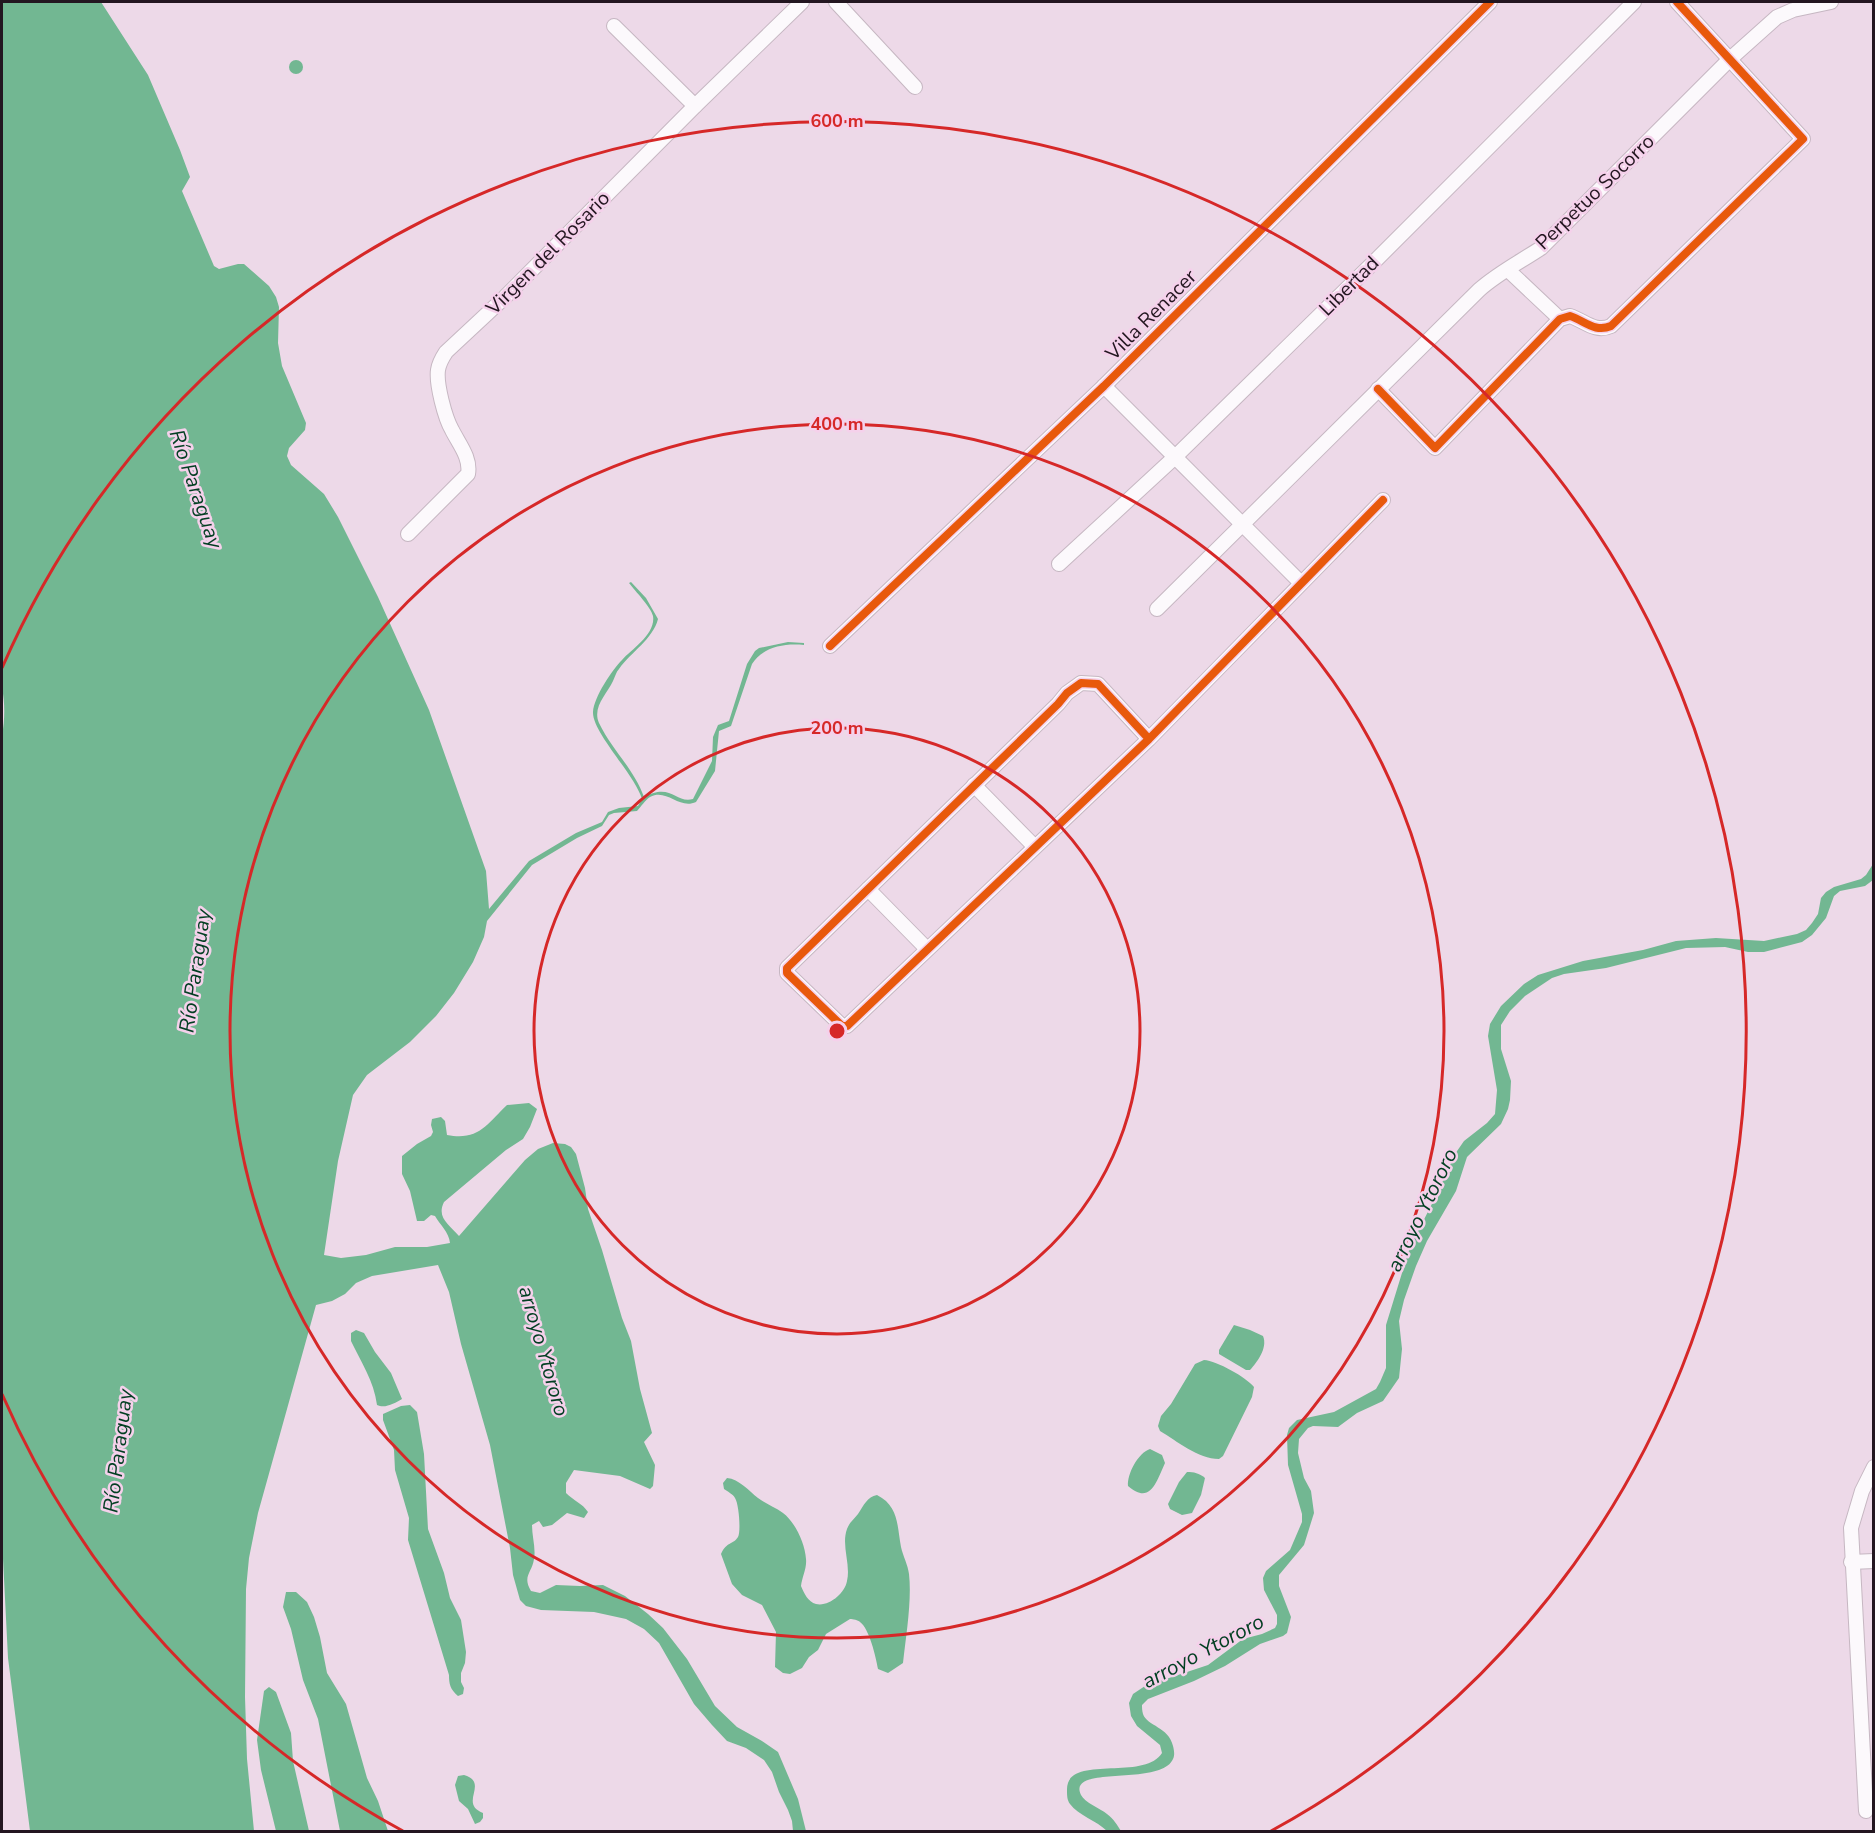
<svg xmlns="http://www.w3.org/2000/svg" width="1875" height="1833" viewBox="0 0 1875 1833" font-family="'Nunito Sans',sans-serif">
<style>
.water{fill:#72b792}
.lines{fill:none;stroke-linecap:round;stroke-linejoin:round}
.minor-casing{stroke:#c6b7c2;stroke-width:16}
.minor{stroke:#fcf9fc;stroke-width:14}
.cycleway-casing{stroke:#f5d1eb;stroke-width:11}
.cycleway{stroke:#e8590c;stroke-width:8}
.ring{fill:none;stroke:#d62828;stroke-width:3}
.labels{text-anchor:middle;dominant-baseline:central;stroke-width:5;stroke-linejoin:round;paint-order:stroke}
.street-label{font-size:20px;fill:#231620;stroke:#f5d1eb}
.water-label{font-size:21px;font-style:italic;fill:#023f22;stroke:#f5d1eb}
.centre{fill:#d62828;stroke:#f5d1eb;stroke-width:3}
.ring-label{font-size:18px;text-anchor:middle;font-weight:bold;fill:#d62828;stroke:#f5d1eb;stroke-width:5;stroke-linejoin:round;paint-order:stroke}
</style>
<rect width="100%" height="100%" fill="#edd9e8"/>
<g class="water">
<path d="M2,2h99l47,73 32,75 10,27 -8,14 32,75 5,3 19,-5h6l25,22 7,11 3,10 -1,36 4,23 24,57 -1,7 -16,18 -2,8 4,9 33,29 14,23 40,80 51,113 57,161 3,38 40,-48 47,-28 26,-11 6,-10 11,-4 19,-2 4,-7c-7,-24 -50,-67 -49,-87 1,-15 19,-42 29,-52 10,-11 34,-26 31,-44 -2,-9 -18,-25 -24,-33l2,-1 15,16 12,21c-5,20 -27,33 -39,50 -3,3 -4,8 -6,12 -6,13 -21,26 -14,42 13,27 35,46 45,74 27,-15 32,7 49,2l19,-38 1,-24 5,-12 11,-4 18,-57 8,-13 4,-3 29,-6 16,1v2c-20,-2 -41,2 -52,19l-21,62 -12,5 -4,40 -19,31c-17,8 -29,-14 -46,-5 -5,3 -9,10 -13,14l-23,2 -5,2 -7,11 -25,12 -45,27 -45,56 -3,16 -11,25 -19,31 -18,23 -26,26 -43,33 -14,20 -15,66 -14,94 17,3 25,-3 29,-8h32l23,-4c-1,-11 -10,-18 -15,-27l-4,-1 -7,6h-7l-7,-30 -8,-17v-18l15,-12 14,-8 2,-4 -2,-7 1,-6 9,-2 4,4 2,14c32,6 40,-11 60,-30l22,-2 8,6 -7,18 -7,12 -17,11 -62,52c-8,16 6,23 15,34l66,-76 13,-11 15,-6 12,1 6,3 5,7 9,34 3,21 14,41 20,68 9,23 9,48 12,44 -8,9 11,23 -2,21 -3,3 -30,-13 -46,-6 -8,13v10c8,8 16,10 22,19l-4,6 -17,-5 -15,12 -9,2 -4,-6 -7,4c0,12 4,23 2,34 -2,14 -12,17 -3,32l9,2 16,-8 24,1 23,-1 22,11 23,18 15,14 24,31 28,47 22,21 25,14 16,11 20,47 8,32h-13l-1,-10 -4,-11 -9,-18 -7,-20 -8,-12 -18,-12 -19,-7 -15,-16 -18,-21 -35,-61 -15,-14 -18,-10 -32,-7 -53,-2 -15,-4 -6,-6 -7,-25 -3,-27 -20,-103 -29,-101 -12,-52 -11,-27 -66,11 -16,7 -11,11 -13,7 -16,4 -58,208 -9,45 -3,31 -1,108 2,62 7,72h-224l-22,-173 -6,-119v-804c3,-16 3,-32 0,-47z"/>
<circle cx="296" cy="67" r="7"/>
<path d="M1873,864v16l-8,6 -25,5 -6,5 -8,22 -14,17 -10,7 -38,10h-16l-23,-5 -39,1 -80,20 -42,6 -12,4 -27,18 -15,15 -9,14v24l10,32 -1,19 -2,9 -7,15 -34,33 -11,34 -29,50 -11,25 -12,34 -5,21 3,28 -3,29 -16,23 -26,12 -19,14 -25,-1 -5,2 -9,11 -1,14 6,25 7,13 3,22 -10,32 -25,30v11l12,31 -4,16 -4,3 -23,8 -35,22 -31,15 -46,18 -6,6c0,2 0,6 1,9 4,12 26,13 30,32 1,4 2,9 0,13 -12,28 -107,5 -92,36 4,8 19,13 26,19 7,5 10,11 14,17h-14c-10,-10 -29,-16 -37,-27 -3,-4 -3,-9 -3,-14 -1,-37 77,-8 95,-37l-2,-8 -23,-19 -6,-10 -2,-13 4,-9 12,-8 63,-21 35,-26 19,-5 13,-6 2,-4v-9l-13,-25 -1,-12 3,-7 24,-21 12,-28v-8l-14,-49 -1,-30 2,-7 8,-8 37,-8 11,-6 31,-17 4,-7 6,-14v-43l24,-78 28,-55 17,-38 9,-13 23,-18 8,-9 2,-24 -9,-54 2,-12 11,-18 23,-22 14,-9 45,-14 60,-11 33,-9 40,-3 48,3 33,-7 9,-4 6,-7 6,-9 3,-16 5,-6 8,-5 27,-8 5,-4z"/>
<path d="M1234,1325l16,5 13,6c5,12 -6,26 -13,34h-4l-27,-16v-4z"/>
<path d="M356,1330l8,3 11,19 16,21 11,26c-7,4 -17,10 -25,6 -3,-24 -16,-43 -26,-64v-8z"/>
<path d="M1204,1360c13,1 42,17 50,27l-2,10 -29,59 -4,3c-21,0 -42,-18 -59,-28l-2,-5 3,-10 10,-12 24,-40z"/>
<path d="M410,1405l7,7 7,42 4,75 16,44 6,25 11,22 5,32 -1,11 -4,10v9l3,6 -1,6 -5,2c-8,-7 -9,-12 -9,-21l-41,-135 1,-22 -14,-48 -1,-20 -11,-30v-6l18,-8z"/>
<path d="M1150,1449l12,6 3,8c-8,17 -14,43 -37,23 -1,-12 10,-33 22,-37z"/>
<path d="M1187,1472c7,0 12,1 18,6l-4,17 -9,18 -10,2 -12,-6 -2,-5 11,-22z"/>
<path d="M727,1478c12,1 22,13 31,20 8,6 17,9 25,15 12,9 22,30 23,46 1,9 -4,18 -5,27 3,7 7,16 15,18 13,3 29,-11 31,-23 4,-17 -6,-35 0,-52 2,-6 7,-10 11,-15 6,-9 9,-17 19,-19 22,11 20,31 24,52 2,9 7,18 8,27 3,26 -3,62 -6,89l-15,10 -10,-4c-2,-12 -9,-41 -18,-47 -2,-2 -7,-3 -10,-3l-24,15 -8,16 -9,7 -7,11 -12,6 -7,-1 -8,-6 1,-35 -14,-27 -20,-10 -10,-11 -11,-30c6,-13 12,-9 17,-17 3,-5 1,-33 -3,-39 -2,-4 -7,-6 -11,-9l-1,-6z"/>
<path d="M286,1592h10l11,10 7,15 6,20 7,36 19,31 21,74 11,23 10,30h-48l-22,-112 -15,-39 -12,-51 -8,-22z"/>
<path d="M269,1687l7,5 15,41 2,28 16,70h-33l-15,-61 -4,-30 7,-49z"/>
<path d="M464,1775c26,8 -6,28 19,38v5l-3,4 -5,2 -7,-15 -9,-8 -4,-16 3,-9z"/>
</g>
<g class="lines">
<g class="minor-casing">
<g id="minor">
<path d="M836,2l79,85"/>
<path d="M614,26l81,80"/>
<path d="M1508,270l52,49"/>
<path d="M1104,386l197,197"/>
<path d="M1378,389l57,59 125,-129 10,-3c15,5 25,17 41,10l192,-187 -126,-137"/>
<path d="M408,534l60,-60c3,-16 -9,-30 -16,-44 -7,-12 -16,-46 -14,-60 1,-7 4,-12 8,-18l59,-55 190,-191 107,-104"/>
<path d="M1059,564l116,-107 199,-195 260,-260"/>
<path d="M1157,609l322,-319c19,-17 41,-28 62,-42l189,-189 47,-42 16,-7 38,-8"/>
<path d="M830,646l274,-260 386,-384"/>
<path d="M1149,739l-51,-55 -17,-1 -14,10 -9,11 -271,264v5l55,53h5l302,-287 234,-239"/>
<path d="M974,785l60,61"/>
<path d="M868,889l59,60"/>
<path d="M1851,1562l23,-1"/>
<path d="M1866,1811l-15,-283 11,-37 12,-24"/>
</g>
</g>
<use href="#minor" class="minor"/>
<g class="cycleway-casing">
<g id="cycleway">
<path d="M1378,389l57,59 125,-129 10,-3c15,5 25,17 41,10l192,-187 -126,-137"/>
<path d="M830,646l274,-260 386,-384"/>
<path d="M1149,739l-51,-55 -17,-1 -14,10 -9,11 -271,264v5l55,53h5l302,-287 234,-239"/>
</g>
</g>
<use href="#cycleway" class="cycleway"/>
</g>
<g class="ring">
<circle cx="837" cy="1031" r="303"/>
<circle cx="837" cy="1031" r="607"/>
<path d="M403 1831A910 910 0 0 1 2 1394M2 668A910 910 0 1 1 1271 1831"/>
</g>
<g class="labels">
<g class="street-label">
<text transform="translate(1595 192) rotate(-44)">Perpetuo Socorro</text>
<text transform="translate(548 253) rotate(-45)">Virgen del Rosario</text>
<text transform="translate(1349 286) rotate(-45)">Libertad</text>
<text transform="translate(1151 315) rotate(-45)">Villa Renacer</text>
</g>
<g class="water-label">
<text transform="translate(196 489) rotate(71)">Río Paraguay</text>
<text transform="translate(195 971) rotate(-82)">Río Paraguay</text>
<text transform="translate(1422 1210) rotate(-64)">arroyo Ytororo</text>
<text transform="translate(544 1351) rotate(74)">arroyo Ytororo</text>
<text transform="translate(118 1451) rotate(-83)">Río Paraguay</text>
<text transform="translate(1203 1651) rotate(-28)">arroyo Ytororo</text>
</g>
</g>
<circle cx="837" cy="1031" r="9" class="centre"/>
<g class="ring-label">
<text x="837" y="127">600 m</text>
<text x="837" y="430">400 m</text>
<text x="837" y="734">200 m</text>
</g>
<rect width="1875" height="1833" fill="none" stroke="#231620" stroke-width="6"/>
</svg>
